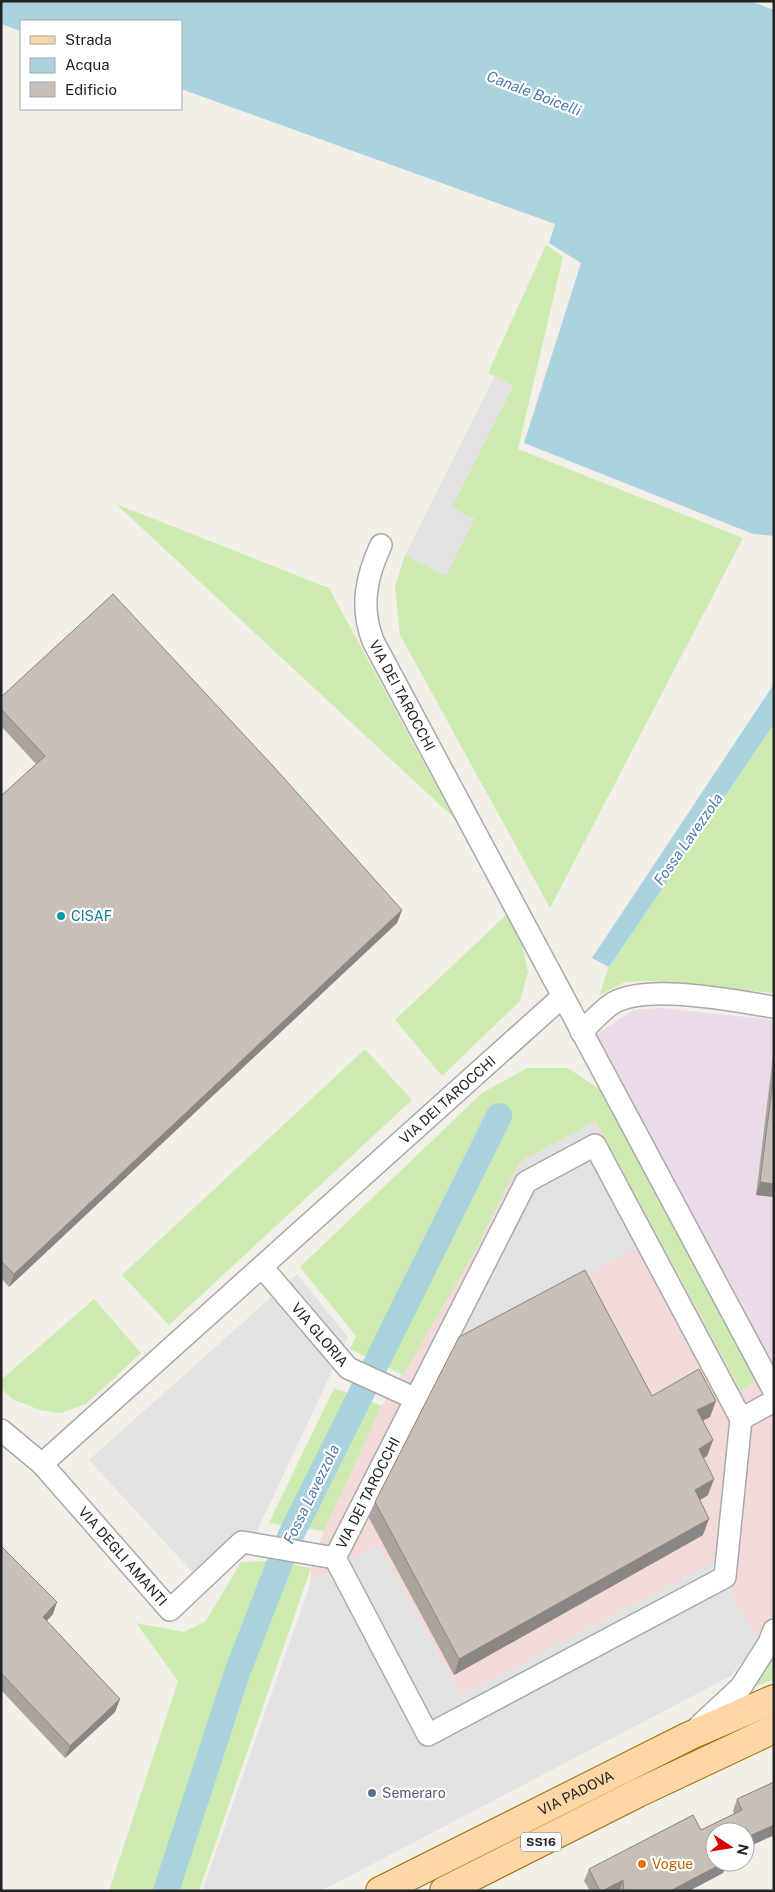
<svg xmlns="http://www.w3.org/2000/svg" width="775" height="1892" viewBox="0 0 775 1892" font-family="'Public Sans',sans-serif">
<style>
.commercial{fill:#f2dad9}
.industrial{fill:#ebdbe8}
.grass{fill:#cdebb0}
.parking{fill:#e2e2e2}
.water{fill:#aad3df}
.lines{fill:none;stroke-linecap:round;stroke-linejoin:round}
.canal{stroke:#aad3df;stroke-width:26}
.street-casing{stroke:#a9a9a9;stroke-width:24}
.primary-casing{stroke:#a06b00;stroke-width:30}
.street{stroke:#fff;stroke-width:21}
.primary{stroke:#fcd6a4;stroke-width:28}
.wall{fill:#aba49e}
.shaded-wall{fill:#8b8681}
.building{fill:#c7bfb8;stroke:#8b8681}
.culture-dot{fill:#0f9aa8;stroke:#fff;stroke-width:2}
.service-dot{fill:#5c6f8a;stroke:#fff;stroke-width:2}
.food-dot{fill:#e8710a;stroke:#fff;stroke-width:2}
.labels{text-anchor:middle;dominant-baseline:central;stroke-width:4.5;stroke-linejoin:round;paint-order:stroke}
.shield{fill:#fff;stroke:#646464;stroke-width:1}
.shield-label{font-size:12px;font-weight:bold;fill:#222}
.street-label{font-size:14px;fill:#222;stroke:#fff}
.culture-label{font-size:14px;fill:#0d838f;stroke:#fff;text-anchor:start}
.service-label{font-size:14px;fill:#4e5e75;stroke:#fff;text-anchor:start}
.food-label{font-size:14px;fill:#c56008;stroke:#fff;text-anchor:start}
.water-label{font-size:15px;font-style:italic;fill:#4a7aab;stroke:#fff}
</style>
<rect width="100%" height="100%" fill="#f2efe9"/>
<path class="commercial" d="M596,1121l145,270 16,-11 17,12v234l-16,15 -44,-79 -253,134 -83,-151 -67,37v-14l13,-37 58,-125 95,-159 42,-85z"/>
<path class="industrial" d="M662,1008l112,12v372l-187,-351 46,-31z"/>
<g class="grass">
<path d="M546,245l17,12 -45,192 225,89 -193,370 -150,-273 -5,-49 10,-31 41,20 28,-56 -23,-11 62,-122 -25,-13z"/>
<path d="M116,504l213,84 125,230z"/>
<path d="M774,724v269l-124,-12 -25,1 -26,13 10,-28z"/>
<path d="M506,915l16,28 6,29 -8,29 -78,75 -47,-56z"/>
<path d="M365,1049l47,51 -243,225 -47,-50z"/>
<path d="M527,1068h41l37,25 152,287 -16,11 -145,-270 -77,41 -42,85 -74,128 -53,-26 6,-13 -56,-69 182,-174z"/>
<path d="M94,1299l47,54 -55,51 -26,9 -20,-3 -28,-11 -11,-11v-8z"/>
<path d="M334,1388l48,18 -58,125 -55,-8z"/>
<path d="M271,1561l40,7 -112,323h-90l69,-210 -42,-58 48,9 22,-11 35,-59z"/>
<path d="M774,1655v24l-23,10z"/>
</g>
<g class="parking">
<path d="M495,376l18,10 -61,121 22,13 -28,56 -41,-21z"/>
<path d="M592,1123l64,115 -237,127 105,-204z"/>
<path d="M297,1274l51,63 -100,213 -40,39 -119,-129z"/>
<path d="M378,1545l83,151 253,-134 44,79 -27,35 -410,215h-119l109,-309z"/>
</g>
<g class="water">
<path d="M1,1h749l24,9v526l-21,-2 -229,-91 57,-180 -32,-20 6,-19 -374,-135v-68h-160v10l-20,-7z"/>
<path d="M774,684v40l-165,243 -17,-9z"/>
</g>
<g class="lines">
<path class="canal" d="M166,1891l71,-218 52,-134 210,-423"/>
<g class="street-casing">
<g id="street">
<path id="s1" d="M381,545c-15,32 -21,62 -8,96l401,750"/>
<path d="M581,1032c10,-9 21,-22 32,-29 36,-20 120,-2 161,4"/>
<path d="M595,1145l146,274 -16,158 -297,158 -93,-177 191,-376z"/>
<path id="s2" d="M262,1267l86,101 68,31"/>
<path d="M741,1419l33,-18"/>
<path id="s3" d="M1,1430l41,34 128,146 72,-68 93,16"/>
<path id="s4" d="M42,1464l520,-467"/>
<path d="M698,1727l43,-40 28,-44 5,-13"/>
</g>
</g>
<g class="primary-casing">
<g id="primary">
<path id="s5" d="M380,1891l309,-155 85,-37"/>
<path d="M444,1891l194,-98 136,-64"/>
</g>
</g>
<use href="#street" class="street"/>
<use href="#primary" class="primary"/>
</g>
<g class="wall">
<path d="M1,697l401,213 -5,13 -388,364 -8,-9v-482l35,-32 -35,-38z"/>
<path d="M774,1047v150l-18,-2z"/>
<path d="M652,1396l58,21 -7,4 10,19 -6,16 -4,2 5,37 -8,5 3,35 -249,140 -85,-157 6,-16z"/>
<path d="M1,1546l52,68 -6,7 73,78 -5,13 -50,46 -64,-68z"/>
<path d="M774,1782v57l-2,-3 -57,26h12l-4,11 -34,18h-99l-6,-10 5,-12 112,-39 33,-16 -1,-3 4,-12z"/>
</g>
<g class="shaded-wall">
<path d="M402,910l-5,13 -388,364 5,-13z"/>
<path d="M760,1182l14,2v13l-18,-2z"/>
<path d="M716,1401l-6,16 -19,9 6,-16z"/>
<path d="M713,1440l-6,16 -14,9 6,-16z"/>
<path d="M714,1479l-6,16 -18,11 5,-16z"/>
<path d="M709,1519l-6,16 -249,140 5,-16z"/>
<path d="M57,1602l-4,12 -15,16 5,-13z"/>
<path d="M120,1699l-5,13 -50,46 5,-12z"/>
<path d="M774,1825v6l-2,5 -27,12v-10z"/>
<path d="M725,1862h2l-4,11 -34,18h-19z"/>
<path d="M623,1880l-4,11h-17z"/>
</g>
<g class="building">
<path d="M113,594l160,172 129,144 -388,364 -13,-13v-465l44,-40 -44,-47v-12z"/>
<path d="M774,1072v112l-14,-2z"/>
<path d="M585,1270l67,126 47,-27 17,32 -19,9 16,30 -14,9 15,30 -19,11 14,29 -250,140 -84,-157 84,-165z"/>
<path d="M1,1546l56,56 -14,15 77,82 -50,47 -69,-73z"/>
<path d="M774,1782v43l-29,13v-6h-30v30h10l-55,29h-46l-1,-11 -21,11h-2l-11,-22 104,-54 8,15 41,-20 -5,-11z"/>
</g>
<circle class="culture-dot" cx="61" cy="916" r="5"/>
<circle class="service-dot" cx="372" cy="1793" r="5"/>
<circle class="food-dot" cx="642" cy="1864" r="5"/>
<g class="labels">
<rect class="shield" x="521" y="1832.5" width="40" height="19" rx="4"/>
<g class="shield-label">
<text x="541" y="1842">SS16</text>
</g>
<g class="street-label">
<text stroke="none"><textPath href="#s1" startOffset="161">VIA DEI TAROCCHI</textPath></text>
<text stroke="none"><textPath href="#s4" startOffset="545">VIA DEI TAROCCHI</textPath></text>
<text stroke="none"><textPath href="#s2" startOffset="89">VIA GLORIA</textPath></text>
<text transform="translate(368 1493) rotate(-63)">VIA DEI TAROCCHI</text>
<text stroke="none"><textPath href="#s3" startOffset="176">VIA DEGLI AMANTI</textPath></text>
<text stroke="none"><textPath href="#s5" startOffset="219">VIA PADOVA</textPath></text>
</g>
<g class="culture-label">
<text x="71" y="916">CISAF</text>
</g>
<g class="service-label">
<text x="382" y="1793">Semeraro</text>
</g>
<g class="food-label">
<text x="652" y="1864">Vogue</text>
</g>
<g class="water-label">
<text transform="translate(534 93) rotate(21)">Canale Boicelli</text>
<text transform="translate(688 839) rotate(-55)">Fossa Lavezzola</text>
<text transform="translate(311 1494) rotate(-64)">Fossa Lavezzola</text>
</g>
</g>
<rect width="775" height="1892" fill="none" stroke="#222222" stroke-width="5"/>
<rect x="20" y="20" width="162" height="90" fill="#ffffff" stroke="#a7a7a7"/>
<rect x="30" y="36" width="25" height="8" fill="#fcd6a4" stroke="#a7a7a7"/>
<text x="65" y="45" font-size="15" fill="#222222">Strada</text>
<rect x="30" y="58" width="25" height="15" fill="#aad3df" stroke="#a7a7a7"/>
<text x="65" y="70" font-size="15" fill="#222222">Acqua</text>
<rect x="30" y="82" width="25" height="15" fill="#c7bfb8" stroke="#a7a7a7"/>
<text x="65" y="95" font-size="15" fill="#222222">Edificio</text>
<g transform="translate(730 1847) rotate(102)"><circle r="24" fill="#ffffff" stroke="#a7a7a7"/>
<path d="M0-4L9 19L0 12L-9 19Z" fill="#d40000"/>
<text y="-8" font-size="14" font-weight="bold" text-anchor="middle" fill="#222222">N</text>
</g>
</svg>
